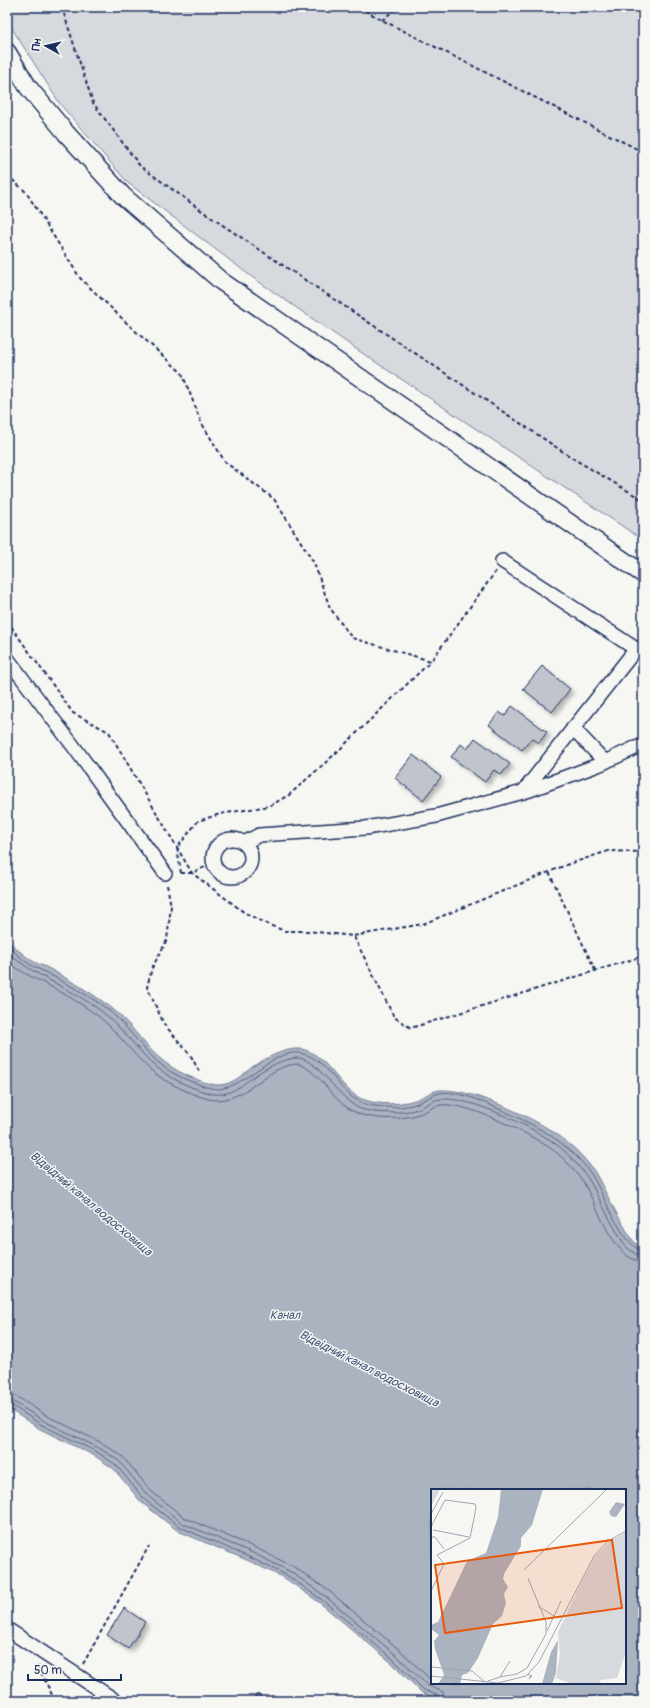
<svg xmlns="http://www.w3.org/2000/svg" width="650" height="1708" viewBox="0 0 650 1708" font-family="Pangolin,sans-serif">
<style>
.grass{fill:#d6d9dd;stroke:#78849e}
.water{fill:#abb2c0;stroke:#717e99;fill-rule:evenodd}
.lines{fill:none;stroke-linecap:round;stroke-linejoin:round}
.shore{stroke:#556385;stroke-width:1}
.building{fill:#c0c4cd;stroke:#1b2f5e;filter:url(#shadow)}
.minor-casing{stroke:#1b2f5e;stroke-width:16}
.major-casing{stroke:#1b2f5e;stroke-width:20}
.path{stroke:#1b2f5e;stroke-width:2;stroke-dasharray:4 3;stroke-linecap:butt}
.minor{stroke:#f6f6f2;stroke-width:13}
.major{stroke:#f6f6f2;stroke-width:17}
.labels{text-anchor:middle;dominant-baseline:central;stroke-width:3;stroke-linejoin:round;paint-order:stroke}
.water-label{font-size:12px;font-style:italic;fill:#46567b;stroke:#f6f6f2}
.inset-road{fill:none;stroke:#9ea6b7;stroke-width:1}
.view{fill:#e8590c;fill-opacity:0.15;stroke:#e8590c;stroke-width:2}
.inset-edge{fill:none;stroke:#1b2f5e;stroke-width:2}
</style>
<defs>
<filter id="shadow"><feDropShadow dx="3.5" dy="3.5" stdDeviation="2" flood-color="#0004"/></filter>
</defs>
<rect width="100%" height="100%" fill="#f6f6f2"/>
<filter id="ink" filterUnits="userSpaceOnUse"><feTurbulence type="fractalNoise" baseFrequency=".025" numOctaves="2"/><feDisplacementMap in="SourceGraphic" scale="8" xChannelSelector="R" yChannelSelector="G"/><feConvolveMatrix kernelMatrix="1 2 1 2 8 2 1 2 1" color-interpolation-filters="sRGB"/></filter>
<g filter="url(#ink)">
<path class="grass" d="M7,7h636v533l-278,-185 -113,-78 -124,-94 -68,-79 -47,-74 -6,-12z"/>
<path class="water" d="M7,940c8,7 15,14 24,20 5,4 12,5 17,8 20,11 39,22 57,35 18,12 31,31 46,47 16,17 37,28 60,34 19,5 31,-10 44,-19 12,-7 26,-15 40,-16 30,-3 44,44 70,51 14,5 35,5 50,0 10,-3 17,-11 29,-10 31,0 99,31 123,52 9,7 18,17 25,26 5,6 9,16 13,23 9,18 18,35 29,51l9,5v454h-202l-19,-8 -30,-30 -72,-60 -34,-24 -37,-18 -71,-30 -37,-29 -27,-33 -19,-13 -55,-27 -33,-21zM432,1490h193v193h-193z"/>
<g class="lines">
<g class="shore">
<path d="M7,945c8,7 15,15 24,20 25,13 49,25 72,41 24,17 38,44 61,61 9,7 19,11 28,15 9,3 18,7 27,7 27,-2 57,-44 85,-35 30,9 36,49 71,52 13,2 30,2 43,-3 7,-3 13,-8 21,-10 20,-3 43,9 60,16 34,15 68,32 90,62 14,19 32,75 54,80"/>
<path d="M7,952c28,25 64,36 94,59 16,12 29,29 43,44 17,19 40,31 65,38 21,6 36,-11 51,-21 10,-6 24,-13 36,-14 21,-2 43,43 65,51 16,5 40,5 57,0 8,-3 15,-10 24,-10 30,-2 96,30 119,49 8,7 17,17 24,26 5,6 9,15 13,23 9,17 18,34 28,50l11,8 6,1"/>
<path d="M7,960c10,10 21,15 33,21 20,10 39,21 57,34 23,18 37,43 60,60 9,7 19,11 29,16 10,4 21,9 32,9 33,-2 50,-36 81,-36 25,10 34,41 60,50 17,6 43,6 60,0 7,-2 14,-8 22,-9 25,-4 96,32 116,48 8,7 17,16 23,24 16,22 32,84 63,85"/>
<path d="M7,1394l9,2 31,20 55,27 20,13 30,36 33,26 71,30 38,19 35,24 73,61 30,29"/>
<path d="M7,1400l5,1 32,20 55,27 20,13 29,35 34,27 71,30 38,19 34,24 72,60 30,29 16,7 3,9"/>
<path d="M7,1405h4l31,20 55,27 19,13 28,34 36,28 71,31 37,18 34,24 72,60 30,30 15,6 2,5"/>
</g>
</g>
<g class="building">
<path d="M542,666l28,23 -18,23 -29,-23z"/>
<path d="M512,706l35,26 -8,11 -7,-5 -10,12 -33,-25 10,-13 6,4z"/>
<path d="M475,738l35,26 -9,11 -7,-5 -9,12 -34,-25 10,-13 6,5z"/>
<path d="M413,755l28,22 -18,23 -28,-22z"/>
<path d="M124,1608l21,14 -17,27 -21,-14z"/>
<path d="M257,1694l10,7h-15z"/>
</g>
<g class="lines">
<g class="minor-casing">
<g id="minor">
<path d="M502,561l134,88"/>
<path d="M7,658l70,93 88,122"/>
<path d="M573,728l32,34"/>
<path d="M523,792l113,-143 7,5"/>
<circle cx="232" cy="858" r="19"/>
<path d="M244,843l15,-8 107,-7 70,-12 94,-26 68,-25 37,-17 8,-2"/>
<path d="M7,1629l109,72"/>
</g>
</g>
<g class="major-casing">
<path id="major" d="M7,52l21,35 38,46 57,63 98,85 422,293"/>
</g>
<g class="path">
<path d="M65,7l-1,7 29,89 47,63 72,52 362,241 69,41"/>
<path d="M359,7l23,13 261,132"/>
<path d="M382,20l16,-13"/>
<path d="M7,175l19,17 54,86 51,49 51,46 19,49 24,40 49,37 40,64 16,45 22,30 79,23 65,-90"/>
<path d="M7,621l66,92 36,19 83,141 53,40 24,12 16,6h23l45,5 70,-12 143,-59 42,-14 35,1"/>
<path d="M549,872l46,98"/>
<path d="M181,873l-4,-25 21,-27 22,-7 49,-8 20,-11 45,-40 97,-94"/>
<path d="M181,873h11l22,-10"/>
<path d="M167,885l4,21 -4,34 -15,28 -5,19 17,37 27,32 9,17"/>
<path d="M354,937l40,80 17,11 232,-72"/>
<path d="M83,1664l66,-118"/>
<path d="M38,1666l17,35"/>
</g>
<use href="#minor" class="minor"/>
<use href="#major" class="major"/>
</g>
</g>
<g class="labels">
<g class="water-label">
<text transform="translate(91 1204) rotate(40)">Відвідний канал водосховища</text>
<text x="285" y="1315">Канал</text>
<text transform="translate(369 1369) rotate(27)">Відвідний канал водосховища</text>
</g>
</g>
<g transform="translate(431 1489)">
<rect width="195" height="195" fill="#f6f6f2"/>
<path d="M195,43v120l-9,26 -17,2 1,4h-28l-17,-6 4,-24 -2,-22 23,-49 14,-27 14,-14z" fill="#d6d9dd"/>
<path d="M0,0h9l-9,18z" fill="#d6d9dd"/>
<path d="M70,0h42l-11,36 -11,13v8l-17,28 -1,5 5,8 -4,7 2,9 -4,13 -9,8 -15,34 -10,15 -6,2 -2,9h-22l6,-9 -9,-26 -1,-8 5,-6 -8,-6v-4l7,-3 29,-61 19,-8 12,-36zM185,13l9,2 -9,13 -5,-1 -2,-4zM127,151l-2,33 -4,11h-10l9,-32z" fill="#abb2c0"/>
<path class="inset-road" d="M0,25l12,-22M0,38l14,-27 30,4 1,4 -6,30 -33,17 7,9 -13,27M2,41l36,7M0,48h4l9,12M93,81l83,-81M107,117l16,10 -7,15M123,127l7,-15M0,178l41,4 13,11M97,185l4,2 -3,3 2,-4M0,187l67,7 28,-7 13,-14 55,-106 14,-15 18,-10M69,188l17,-3 10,-6 19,-34v-12l-18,-44M57,192l12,-4 10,-16"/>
<path class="view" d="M181,51l10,68 -177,25 -10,-68z"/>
<rect width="195" height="195" class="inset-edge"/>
</g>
<rect width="650" height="1708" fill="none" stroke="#f6f6f2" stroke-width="24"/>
<rect x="12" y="12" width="626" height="1684" fill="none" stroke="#1b2f5e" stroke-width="1.5" filter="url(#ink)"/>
<g transform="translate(46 46) rotate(278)" stroke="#f6f6f2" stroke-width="3" paint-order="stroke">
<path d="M0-3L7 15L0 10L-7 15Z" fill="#1b2f5e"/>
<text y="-6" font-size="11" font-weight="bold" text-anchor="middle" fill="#1b2f5e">Пн</text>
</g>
<path d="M28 1674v6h93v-6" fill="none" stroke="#1b2f5e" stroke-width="2"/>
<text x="34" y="1674" font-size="12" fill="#1b2f5e" stroke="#f6f6f2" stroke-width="3" paint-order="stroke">50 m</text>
</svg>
